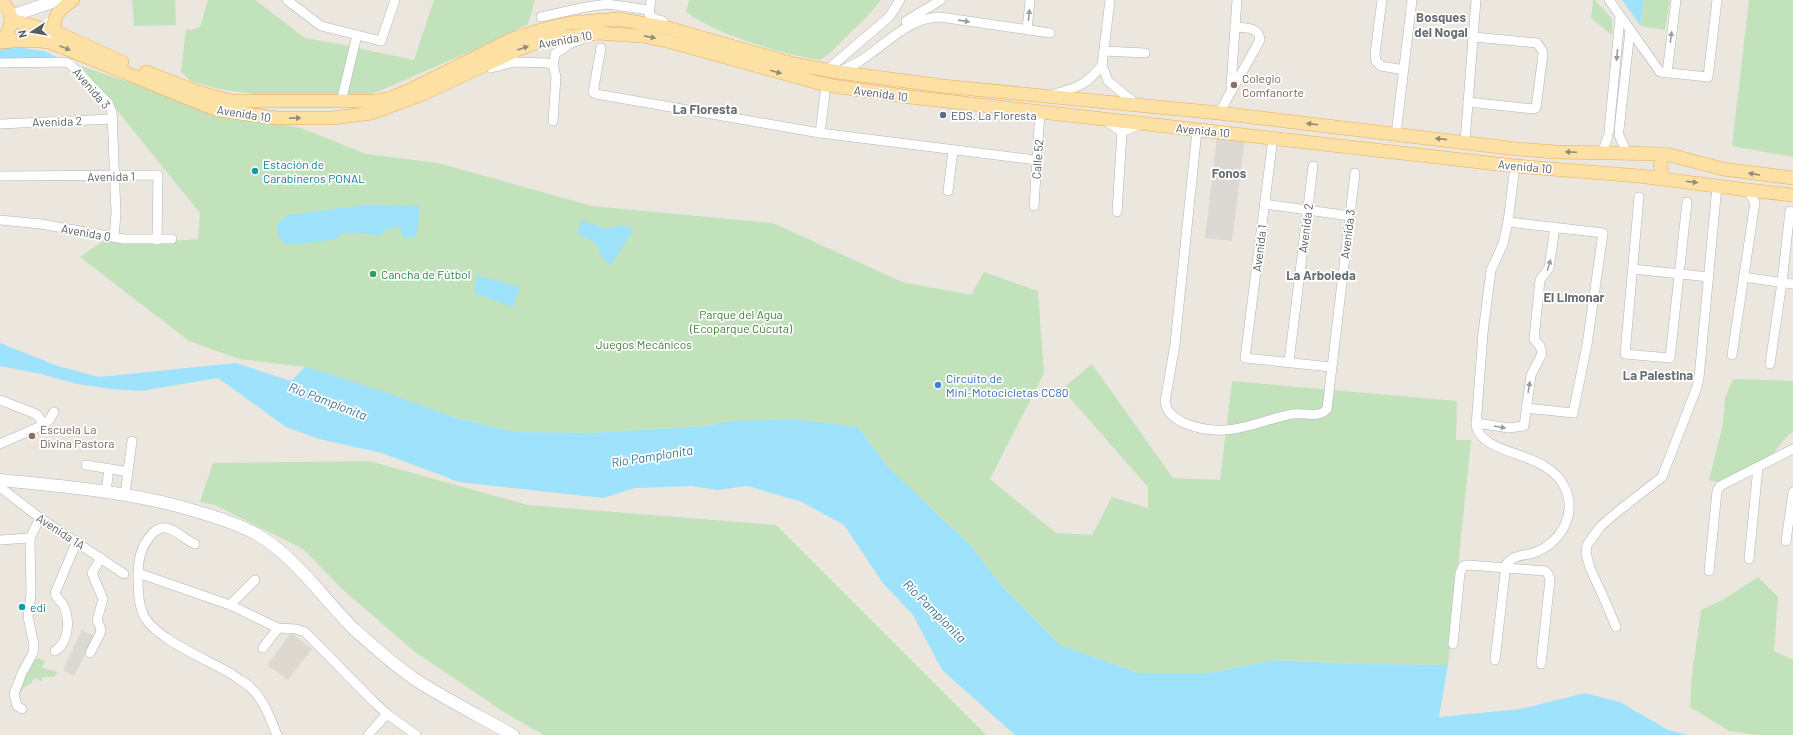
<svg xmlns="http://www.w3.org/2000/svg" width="1793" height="735" viewBox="0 0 1793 735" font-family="Barlow,sans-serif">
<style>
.industrial{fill:#dcd9d4}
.education{fill:#ddd8d0}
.green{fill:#c2e2bc}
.water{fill:#9fe2fc}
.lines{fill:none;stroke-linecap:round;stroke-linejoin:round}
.minor-casing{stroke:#b0b4b7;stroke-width:10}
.secondary-casing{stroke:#b1b6ba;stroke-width:13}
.primary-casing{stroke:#ecab58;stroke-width:14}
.minor{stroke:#fff;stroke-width:9}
.secondary{stroke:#fff;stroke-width:12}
.primary{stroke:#fce0a4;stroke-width:13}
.oneway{fill:#9b9ea0}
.oneway2{fill:#918b78}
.education-dot{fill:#8d6e63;stroke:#fff;stroke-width:1.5}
.service-dot{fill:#5c6f8a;stroke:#fff;stroke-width:1.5}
.culture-dot{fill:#0f9aa8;stroke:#fff;stroke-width:1.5}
.leisure-dot{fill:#2e9e5b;stroke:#fff;stroke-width:1.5}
.shop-dot{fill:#3f7fe0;stroke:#fff;stroke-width:1.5}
.labels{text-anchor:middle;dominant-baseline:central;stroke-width:3.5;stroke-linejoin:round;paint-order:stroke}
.street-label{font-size:12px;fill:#585d60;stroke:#fff}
.education-label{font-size:12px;fill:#785e54;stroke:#fff;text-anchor:start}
.service-label{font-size:12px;fill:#4e5e75;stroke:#fff;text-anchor:start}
.culture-label{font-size:12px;fill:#0d838f;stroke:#fff;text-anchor:start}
.leisure-label{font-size:12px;fill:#27864d;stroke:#fff;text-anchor:start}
.park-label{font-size:12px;fill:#3f8137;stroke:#fff}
.shop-label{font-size:12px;fill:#366cbe;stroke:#fff;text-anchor:start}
.neighbourhood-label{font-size:13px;font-weight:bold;fill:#696f72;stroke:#fff}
.water-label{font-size:13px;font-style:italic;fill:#39789b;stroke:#fff}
</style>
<rect width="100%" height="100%" fill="#ebe7df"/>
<g class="industrial">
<path d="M1217,135l28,3 -13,103 -27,-3z"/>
<path d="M82,630l12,6 -20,40 -11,-6z"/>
</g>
<path class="education" d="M291,633l21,16 -24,31 -21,-15z"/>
<g class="green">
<path d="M132,0h43l1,25 -42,1z"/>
<path d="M208,0h47l50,38 45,8 -14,54h-43l-74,-11 -28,-8 -10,-9 5,-43 5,1 9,-3z"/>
<path d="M434,0h101l-7,24 -54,26 -109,47 -20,1 12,-50 57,12z"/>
<path d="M689,0h192c-11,15 -24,26 -37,39 -8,8 -14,15 -24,21 -39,-6 -102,-25 -134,-48z"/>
<path d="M1593,0h2l17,19v16l-21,-17z"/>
<path d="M1644,0h26l-5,30 -25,-4z"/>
<path d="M1749,0h44v157l-61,-11z"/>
<path d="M81,66l139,47 81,15 65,26 72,9 154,43 181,17 129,59 69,13 13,-23 54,19 6,82 -54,106 66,54 36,2 20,-38 36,11v-21l-86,-98 30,-25 81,114 47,2 12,-99 225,20 -1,39h15l-23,225 -94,-1 -79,-4 -66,13h-70l-79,-28 -57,-58 -33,-42 -83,-79 -29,-39 -126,-6 -26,5 -115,7 -76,-1 -62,-15 -148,-50 -66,-8 -50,-18 -109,-84 26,-18 50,3 42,-3 2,-26z"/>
<path d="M1733,379l60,2v51l-6,4 -21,26 -46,21 -11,-3 14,-56 2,-26z"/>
<path d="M369,461l159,44 248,20 210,210h-442l-37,-21 -92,-62 -72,-62 -40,-41 -88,-44 -15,-3 13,-39z"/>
<path d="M1758,577l20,20 -4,54 19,9v75h-35l-29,-4 -39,-24 2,-33 9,-64 23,-11z"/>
<path d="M39,658l6,3 -3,7 13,3 2,2 -3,4h-12l-1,5 -4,-4 -4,1 -1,4 -8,4 -6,10 -2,-4 7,-19 5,-2c1,-7 3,-12 11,-14z"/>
</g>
<g class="water">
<path d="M1622,0h22l-4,25z"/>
<path d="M15,47l29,4 18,9 -62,1v-12z"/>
<path d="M365,205l55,1 -4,31 -12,1 -4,-10c-9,-3 -15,4 -23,8l-15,-3h-17l-13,7 -45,5c-7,-6 -11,-10 -10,-21l11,-9z"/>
<path d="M582,220l24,9 15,-4 13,4 -23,36c-15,-9 -9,-15 -18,-24l-16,-8z"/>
<path d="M477,275l43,12 -7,20 -39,-14z"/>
<path d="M0,343l58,23 41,11 137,-14 55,18 14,-14 5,1 75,24 68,25 62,15 76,1 115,-7 25,-5 61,-2 66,8 29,39 83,79 33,42 57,58 79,28h70l66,-13 79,4 94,1 -9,52 82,-8 64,-16 35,9 48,28 19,5h-672l-73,-65 -29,-55 -31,-33 -38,-57 -42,-23 -54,-16 -31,4 -25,-4 -57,2 -32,10 -144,-16 -77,-29 -63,-14 -33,-12 -68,-49 -77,13 -30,-2 -34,-5 -36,-10 -41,-8z"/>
</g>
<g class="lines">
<g class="minor-casing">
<g id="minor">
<path d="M287,0l34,26 60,15 14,-41"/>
<path d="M651,0l-2,14 4,4 10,3 1,6"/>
<path d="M1110,0l-8,65 6,16 28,23"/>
<path d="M1382,0l-7,54 1,7 5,5 23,4"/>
<path d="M1609,0l51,72 48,5 9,-77"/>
<path d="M541,17l45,-10 21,-3 42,6"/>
<path d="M906,21l35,-21"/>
<path d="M1027,30l3,-30"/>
<path d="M601,48l-7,39 -1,5 3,2 224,39 216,27"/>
<path d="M1104,51l41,2"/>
<path d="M0,63l65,-1 5,2 38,39 4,9 4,102 -2,23"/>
<path d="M491,68l23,-6 33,1 6,2"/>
<path d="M827,70l54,-46 8,-7 11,-17"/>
<path d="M838,72c7,-4 15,-7 22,-11 26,-16 47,-43 80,-44l110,16"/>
<path d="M1667,73l9,-73"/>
<path d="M1231,86l6,-86"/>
<path d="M1054,94c23,-6 34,-10 48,-29"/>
<path d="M341,102l16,-67"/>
<path d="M1468,102l65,7 3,-1 7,-54 -1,-4 -5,-7 -63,-6"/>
<path d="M1219,113l41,-73c-1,-13 -14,-12 -25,-13"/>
<path d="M1105,120l17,12 19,-8"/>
<path d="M553,121l3,-44 -3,-12 2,-11 14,-10 13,-5"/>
<path d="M0,124l113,-5"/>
<path d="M1197,130l-22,214 -10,58c2,11 9,16 19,21 42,17 67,0 108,-9 11,-2 27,5 35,-5l28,-236"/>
<path d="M1619,130l11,-99"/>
<path d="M1609,131l11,-114"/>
<path d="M820,133l6,-48"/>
<path d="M1396,134l16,-134"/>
<path d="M1619,135l8,18"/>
<path d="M1273,138l-28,220 86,9"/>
<path d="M1465,142l11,-142"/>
<path d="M1599,153l5,-5 4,-12"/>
<path d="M0,176l158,-1 -1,65"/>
<path d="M948,191l5,-41"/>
<path d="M1639,197l-14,157 45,4 17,-156"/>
<path d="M1265,204l85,12"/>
<path d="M1034,206l6,-94"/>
<path d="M1117,212l5,-80"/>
<path d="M0,220l41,4 83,15h48"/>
<path d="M1508,222l95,11 -16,112 -14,68 -47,-5"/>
<path d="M1633,269l76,8"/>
<path d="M1743,277l50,7"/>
<path d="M1732,355l23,-153 -8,-12"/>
<path d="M1289,362l24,-196"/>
<path d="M1770,364l12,-82 8,-71"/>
<path d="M0,400l36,14 3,3 4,8"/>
<path d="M1476,423l33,5 15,-2 7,-51 11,-21 -2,-8 -6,-7 6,-59 9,-12 6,-41"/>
<path d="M0,444l43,-19 6,-5 5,-8"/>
<path d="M86,465l37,6"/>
<path d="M0,487l40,31 84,56"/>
<path d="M106,491l3,-22"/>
<path d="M125,494l7,-53"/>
<path d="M0,540l30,-2"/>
<path d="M1786,541l7,-49"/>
<path d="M195,544c-13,-5 -28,-26 -42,-11 -14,15 -15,29 -15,48 0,11 1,23 5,33 11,25 66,46 90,61 5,4 13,8 17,12 14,13 20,31 27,48"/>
<path d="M1749,559l9,-92"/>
<path d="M1709,571l8,-80 3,-5 73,-37"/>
<path d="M138,573l92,32 48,23 18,1 9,3 69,70 13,12 29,21"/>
<path d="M230,605l25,-25"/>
<path d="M1616,627l-10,-24 -16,-35 -4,-15 1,-8 13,-18 17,-15 45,-35 35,-90 2,-9 18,-192"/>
<path d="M1453,644l7,-71 3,-7 5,-1 77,6 3,3 2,5 -9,85"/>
<path d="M263,648l15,-20"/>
<path d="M55,651c14,-9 15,-30 9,-45 -3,-5 -8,-8 -9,-13l22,-52"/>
<path d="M90,653l10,-19 1,-5 -4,-9 6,-21 -11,-26 9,-15"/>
<path d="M1495,660l11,-95c6,-11 20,-9 30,-13 25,-10 41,-38 29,-64 -18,-39 -80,-30 -89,-62l7,-93 8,-63 12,-26 5,-22 7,-56"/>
<path d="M22,709l-5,-3 -3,-12 8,-21 11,-20 1,-8 -6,-28 3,-23 -1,-56 10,-20"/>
<path d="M368,735l19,-21"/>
</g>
</g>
<g class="secondary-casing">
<g id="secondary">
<path d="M11,16l47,-16"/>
<path d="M0,480c69,7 136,12 202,33 20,6 39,12 56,22 40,24 65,64 97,95 19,17 40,36 61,50 31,20 65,37 97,55"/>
</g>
</g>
<g class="primary-casing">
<g id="primary">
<path d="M0,1c15,10 14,29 0,40"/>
<path d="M11,20l45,12 66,30"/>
<path d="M56,32c-6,-16 6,-24 17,-32"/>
<path d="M0,42c18,-2 34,-3 52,1l165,67 60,8h55l40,-5 51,-19 94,-44 28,-10 53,-7 44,3 25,5 159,44 84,12 605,69 124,10 108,14 46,5"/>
<path d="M146,72l55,21 30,8h145l15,-3 19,-8 102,-51 36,-11 22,-5 48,-4 50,9 126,36 44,8 104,14 277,27 298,36 39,3 110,2 57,15 70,9"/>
<path d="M1666,179c-7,-6 -8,-19 0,-25"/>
</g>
</g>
<use href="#minor" class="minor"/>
<use href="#secondary" class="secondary"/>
<use href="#primary" class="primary"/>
</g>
<defs><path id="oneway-solid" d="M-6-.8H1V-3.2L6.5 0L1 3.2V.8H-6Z"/></defs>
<g class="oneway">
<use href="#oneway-solid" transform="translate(1029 15) rotate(-84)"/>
<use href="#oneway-solid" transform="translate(964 21) rotate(8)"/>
<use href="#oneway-solid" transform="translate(1671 37) rotate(-83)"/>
<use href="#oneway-solid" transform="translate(1617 55) rotate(95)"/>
<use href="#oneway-solid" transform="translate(1549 265) rotate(-73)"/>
<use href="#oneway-solid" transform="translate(1529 387) rotate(-81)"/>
<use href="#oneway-solid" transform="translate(1500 427) rotate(10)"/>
</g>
<g class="oneway2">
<use href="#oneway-solid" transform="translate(650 37) rotate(11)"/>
<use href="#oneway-solid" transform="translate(65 48) rotate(22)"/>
<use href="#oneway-solid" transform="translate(523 48) rotate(-19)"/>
<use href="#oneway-solid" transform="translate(776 72) rotate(16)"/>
<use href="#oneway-solid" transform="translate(295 118) rotate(-1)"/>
<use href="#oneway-solid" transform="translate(1312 124) rotate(-173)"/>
<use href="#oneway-solid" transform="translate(1441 139) rotate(-174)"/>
<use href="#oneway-solid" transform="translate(1571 152) rotate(-178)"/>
<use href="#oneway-solid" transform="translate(1754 174) rotate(-171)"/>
<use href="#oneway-solid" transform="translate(1692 182) rotate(7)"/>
</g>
<g class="education-dot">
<circle cx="1234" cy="85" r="4"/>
<circle cx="32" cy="436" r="4"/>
</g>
<circle class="service-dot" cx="943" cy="115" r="4"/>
<g class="culture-dot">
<circle cx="255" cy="171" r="4"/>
<circle cx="22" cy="607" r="4"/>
</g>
<circle class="leisure-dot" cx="373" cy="274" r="4"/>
<circle class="shop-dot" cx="938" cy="385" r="4"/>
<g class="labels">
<g class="street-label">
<text transform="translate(565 39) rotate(-10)">Avenida 10</text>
<text transform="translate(92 88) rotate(49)">Avenida 3</text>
<text transform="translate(881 93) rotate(8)">Avenida 10</text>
<text transform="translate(244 113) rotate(9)">Avenida 10</text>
<text transform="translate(57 121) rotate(-2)">Avenida 2</text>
<text transform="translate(1203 130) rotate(6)">Avenida 10</text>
<text transform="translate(1037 159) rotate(-86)">Calle 52</text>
<text transform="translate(1525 166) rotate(5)">Avenida 10</text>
<text transform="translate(111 176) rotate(-1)">Avenida 1</text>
<text transform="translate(1305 228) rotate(-83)">Avenida 2</text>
<text transform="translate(86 232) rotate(10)">Avenida 0</text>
<text transform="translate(1347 234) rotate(-83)">Avenida 3</text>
<text transform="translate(1259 248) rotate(-83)">Avenida 1</text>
<text transform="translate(61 531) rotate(33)">Avenida 1A</text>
</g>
<g class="education-label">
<text x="1242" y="78">Colegio<tspan x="1242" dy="14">Comfanorte</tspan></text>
<text x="40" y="429">Escuela La<tspan x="40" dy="14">Divina Pastora</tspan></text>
</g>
<g class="service-label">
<text x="951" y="115">EDS. La Floresta</text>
</g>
<g class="culture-label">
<text x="263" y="164">Estación de<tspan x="263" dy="14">Carabineros PONAL</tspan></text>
<text x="30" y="607">edi</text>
</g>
<g class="leisure-label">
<text x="381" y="274">Cancha de Fútbol</text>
</g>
<g class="park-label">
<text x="741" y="314">Parque del Agua<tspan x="741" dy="14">(Ecoparque Cúcuta)</tspan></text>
<text x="644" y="344">Juegos Mecánicos</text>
</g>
<g class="shop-label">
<text x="946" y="378">Circuito de<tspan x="946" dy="14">Mini-Motocicletas CC80</tspan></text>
</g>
<g class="neighbourhood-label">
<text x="1441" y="17">Bosques<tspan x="1441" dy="15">del Nogal</tspan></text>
<text x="705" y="109">La Floresta</text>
<text x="1229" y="173">Fonos</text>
<text x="1321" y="275">La Arboleda</text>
<text x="1574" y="297">El Limonar</text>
<text x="1658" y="375">La Palestina</text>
</g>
<g class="water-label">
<text transform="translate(328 401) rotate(21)">Río Pamplonita</text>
<text transform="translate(652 456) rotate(-9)">Río Pamplonita</text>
<text transform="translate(935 611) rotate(45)">Río Pamplonita</text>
</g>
</g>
<g transform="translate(32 32) rotate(258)" stroke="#ffffff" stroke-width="3" paint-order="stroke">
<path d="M0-3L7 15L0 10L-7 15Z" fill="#585d60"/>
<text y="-6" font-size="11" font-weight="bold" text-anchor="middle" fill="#585d60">N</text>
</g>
</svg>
